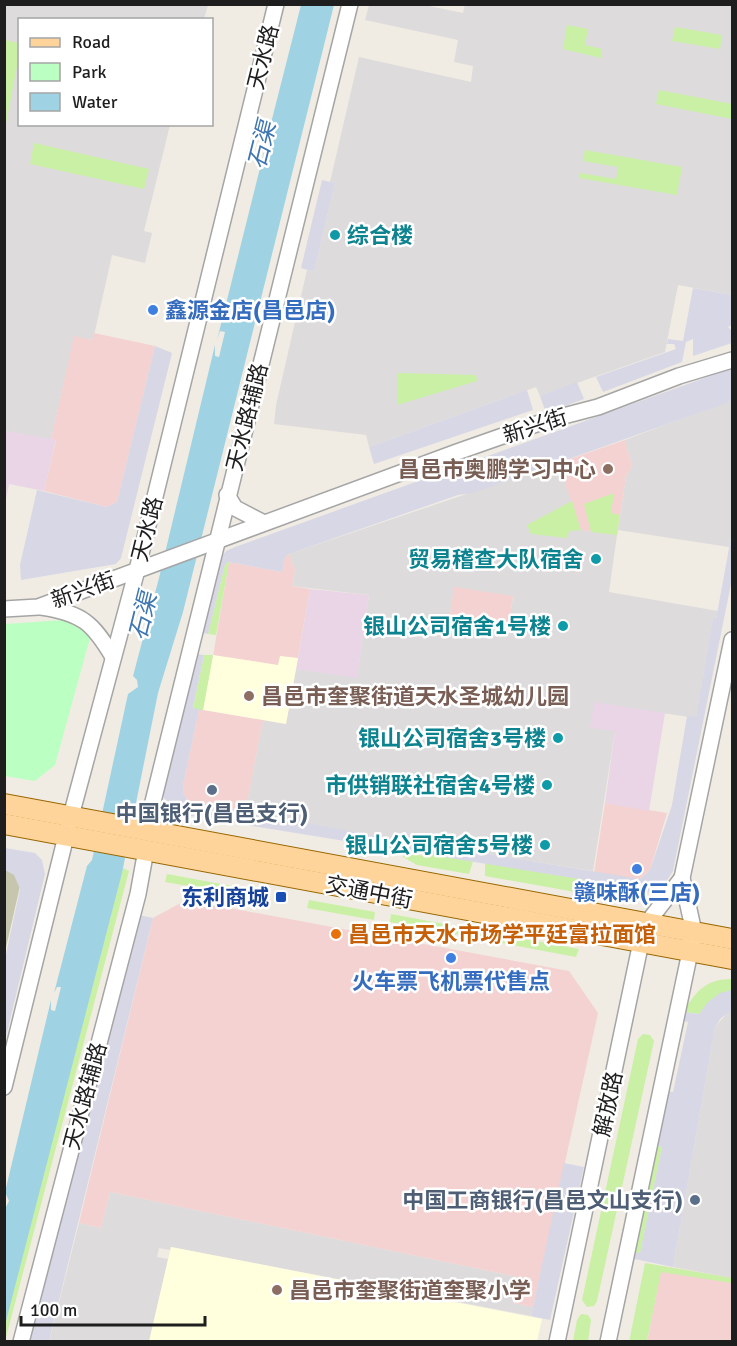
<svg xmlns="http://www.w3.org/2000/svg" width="737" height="1346" viewBox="0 0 737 1346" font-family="Signika,'Noto Sans SC',sans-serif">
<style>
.residential{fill:#dddbdb;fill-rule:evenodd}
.commercial{fill:#f3d2d1}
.industrial{fill:#ead5e6}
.education{fill:#ffffde}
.construction{fill:#c6c6ae}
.grass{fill:#c9f0a4}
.park{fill:#bcffc2}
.plaza{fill:#d8d7e6}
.water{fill:#9fd3e3}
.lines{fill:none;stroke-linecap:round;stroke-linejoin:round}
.minor-casing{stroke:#a5a5a5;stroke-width:18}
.major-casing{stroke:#996700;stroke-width:22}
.minor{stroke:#fff;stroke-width:15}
.major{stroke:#ffd49a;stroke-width:20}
.culture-dot{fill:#0f9aa8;stroke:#fff;stroke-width:2}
.shop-dot{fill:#3f7fe0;stroke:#fff;stroke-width:2}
.education-dot{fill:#8d6e63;stroke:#fff;stroke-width:2}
.service-dot{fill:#5c6f8a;stroke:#fff;stroke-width:2}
.transit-dot{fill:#1a4fb4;stroke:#fff;stroke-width:2}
.food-dot{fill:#e8710a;stroke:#fff;stroke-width:2}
.labels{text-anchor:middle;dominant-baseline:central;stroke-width:5;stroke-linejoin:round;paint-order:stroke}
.street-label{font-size:22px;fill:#1e1e1e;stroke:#fff}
.culture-label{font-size:22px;font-weight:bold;fill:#0d838f;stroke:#fff;text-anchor:end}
.shop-label{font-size:22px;font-weight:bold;fill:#366cbe;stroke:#fff}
.education-label{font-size:22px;font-weight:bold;fill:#785e54;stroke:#fff;text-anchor:start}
.service-label{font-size:22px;font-weight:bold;fill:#4e5e75;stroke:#fff}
.transit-label{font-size:22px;font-weight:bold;fill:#164399;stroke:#fff;text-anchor:end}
.food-label{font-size:22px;font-weight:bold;fill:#c56008;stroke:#fff;text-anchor:start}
.water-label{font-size:24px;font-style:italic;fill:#3f76b0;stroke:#fff}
</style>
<rect width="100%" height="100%" fill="#f0ece3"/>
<g class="residential">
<path d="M465,4l267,1v290l-54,-10 -13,67 -125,44 -4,-9 -167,60 -3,-12 -92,-11 2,-19 31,-135 7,2 21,-89 -5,-1 29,-125 112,25 2,-16 -19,-4 4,-22 -93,-20 4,-15h55l39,8z"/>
<path d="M4,5h204l-4,14 -184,1v104l150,1 -26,106 8,2 -7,30 -33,-8 -19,85 -19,-3 -23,103 -46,-9z"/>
<path d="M732,400v132l-3,15 -111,-17 8,-53 6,-11 -7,-26z"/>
<path d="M558,463l23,67 36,5 -8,57 109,19 -2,8h-3l-17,99 -102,-15 21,28 -22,140 -117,-19 -1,2 -230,-41 18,-93 23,4 10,-55 61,8 12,-82 -77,-9 3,-16 -6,-16zM454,588l59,9 -5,33 -59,-9z"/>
<path d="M730,1010h2v268l-59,-11 42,-240z"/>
<path d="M110,1192l408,85 -5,26 20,4 -2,9 -360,-69 -1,3 -11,-2 -2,9 11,2 -19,82 -100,1 30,-119 22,5z"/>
</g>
<g class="commercial">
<path d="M94,333l61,13 -38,156 -10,5 -63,-16 12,-50 -5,-1 23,-104 18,4z"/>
<path d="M625,440l7,26 -6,11 -9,58 -36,-5 -23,-67z"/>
<path d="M289,554l6,16 -3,16 18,3 -24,135 -23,-4 -18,93 -57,-12 -5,-8v-7l16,-77h5l25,-147 53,10 3,-15z"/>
<path d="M454,587l59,9 -5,35 -59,-10z"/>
<path d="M605,803l62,10 -17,57 -10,9 -46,-6z"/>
<path d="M186,900l383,71 29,42 -65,294 -20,-4 5,-26 -408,-85 -9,36 -22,-5 74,-305z"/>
<path d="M662,1266l70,12v63l-85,1z"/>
</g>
<g class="industrial">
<path d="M5,431l51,9 -12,51 -35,-7 -4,20z"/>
<path d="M310,589l59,6 -12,83 -61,-9z"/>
<path d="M594,702l71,11 -16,98 -44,-8 10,-72 -25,-3z"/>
</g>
<g class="education">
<path d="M213,655l65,10 2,-9 18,2 -12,66 -83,-14z"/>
<path d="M171,1247l371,72 -5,22 -388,1z"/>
</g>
<path class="construction" d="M5,870l18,3 -18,79z"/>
<g class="grass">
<path d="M567,25l21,4 -3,16 17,4 -1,9 -38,-9z"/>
<path d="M675,27l47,8 -2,14 -48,-8z"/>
<path d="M5,40l13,3 1,13 -14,73z"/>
<path d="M659,90l73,14v15l-76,-15z"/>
<path d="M34,143l115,26 -5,20 -114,-25z"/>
<path d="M585,150l97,17 -5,28 -98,-17 1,-5 36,6 2,-12 -35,-6z"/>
<path d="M398,373l78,2 1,6 -80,24z"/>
<path d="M614,493l-3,20 9,2 -3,20 -26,-3 -7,-28z"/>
<path d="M572,501l9,29 -12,1 -2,7 -36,-4 -4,-9z"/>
<path d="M229,562l-13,73 -8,-1 17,-70z"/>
<path d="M462,616l47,7 -1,8 -46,-7z"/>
<path d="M204,655h9l-10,55 -10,-1z"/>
<path d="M403,853l22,3 1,-2 47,7 -4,13 -52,-9 -14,-8z"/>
<path d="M485,863l143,24 -2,14 -141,-25z"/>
<path d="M123,868l6,3 -124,470v-20z"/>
<path d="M167,874l97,18 -1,7 -98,-17z"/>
<path d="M309,900l66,12 -1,8 -67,-12z"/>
<path d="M391,914l188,35 -3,8 -186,-35z"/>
<path d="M732,979v11c-15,4 -23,11 -33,24l-16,-2c14,-21 22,-33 49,-33z"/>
<path d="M643,1034l7,1 4,6 -57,260 -3,5 -7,1 -5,-7 56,-261z"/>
<path d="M654,1145l8,2 -22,107 -9,-2z"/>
<path d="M645,1263l87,15v5l-71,-11 -14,69 -18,1z"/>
<path d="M581,1314l7,1 3,5 -3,21h-15l4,-21z"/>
</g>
<path class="park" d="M64,620l18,10 8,8 -35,127 -20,16 -30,-5v-152z"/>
<g class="plaza">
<path d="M322,180l13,3 -21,89 -13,-4z"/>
<path d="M693,288l39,7v30l-4,2 4,4v12l-39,13v-17l-7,3 -4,20 -79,30 -7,-15 80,-28 -2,-5h-7l1,-5 15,2z"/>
<path d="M155,346l17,7 -51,205 -5,6 -95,16 -1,-15 17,-75 70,17 10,-5z"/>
<path d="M732,368v32l-11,5 -248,88 -15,2 -169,59 -4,3 -3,15 -53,-10 -4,2 -17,70 -6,-1 16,-72 8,-10 9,-4z"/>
<path d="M577,382l7,17 -38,14 -6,-17z"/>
<path d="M527,390l6,20 -159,54 -5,-17z"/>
<path d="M732,532v47l-59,292 -7,11 -10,8 -9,3h-11l-8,-6 -449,-73 -15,-16 -1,-13 34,-131 7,1 -11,53 6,1 -16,77v7l5,8 286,53 2,-2 164,27 10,-9 22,-65 15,-89 9,1 17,-99 3,1z"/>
<path d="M5,848l30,5 7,7 3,14 -40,167v-82l15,-70 -6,-14 -9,-5z"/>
<path d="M139,915l14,3 -104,423 -21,1z"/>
<path d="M732,990v20l-11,8 -6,9 -42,240 -43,-9 1,-6 9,1 22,-106 -8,-2 11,-54 8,1 15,-70 -7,-2 2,-8 16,2 9,-12 12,-9z"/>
<path d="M564,1163l20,4 -34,153 -19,-4z"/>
</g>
<path class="water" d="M301,5h33l-151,607 -25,81 -36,180 -117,452 -1,-114 5,-10 -4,-9 46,-192v10l4,1 6,-24h-4l-3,6 33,-127 5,-6 36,-166 10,-7 -1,-7 -4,-4 26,-98 56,-233v11l4,1 6,-25 -5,-1 -3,9 47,-188 6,1 6,-29 -5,-1z"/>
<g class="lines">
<g class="minor-casing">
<g id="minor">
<path d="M227,495l8,13 27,14"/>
<path d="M41,607c41,6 52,16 72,50"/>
<path d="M4,609l34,-2 419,-155 91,-32 50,-13 81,-31 53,-16"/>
<path d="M146,830l204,-826"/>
<path d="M4,1087l67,-271 66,-246 139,-566"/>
<path d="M21,1342l117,-448 8,-44"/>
<path d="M557,1342l84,-400 6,-19 35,-45"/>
<path d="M608,1342l82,-390 4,-20 -12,-54 50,-238"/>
</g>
</g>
<g class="major-casing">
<g id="major">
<path d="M4,804l728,135"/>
<path d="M4,824l728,135"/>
</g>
</g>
<use href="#minor" class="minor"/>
<use href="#major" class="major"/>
</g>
<g class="culture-dot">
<circle cx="335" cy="235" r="6"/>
<circle cx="596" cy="559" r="6"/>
<circle cx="563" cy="626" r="6"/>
<circle cx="558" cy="738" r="6"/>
<circle cx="547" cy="785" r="6"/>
<circle cx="545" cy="845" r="6"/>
</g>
<g class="shop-dot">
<circle cx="153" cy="310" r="6"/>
<circle cx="637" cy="869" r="6"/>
<circle cx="451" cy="958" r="6"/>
</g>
<g class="education-dot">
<circle cx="608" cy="469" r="6"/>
<circle cx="249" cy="696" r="6"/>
<circle cx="277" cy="1290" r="6"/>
</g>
<g class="service-dot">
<circle cx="212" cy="790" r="6"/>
<circle cx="695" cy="1200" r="6"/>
</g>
<rect class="transit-dot" x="275" y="891" width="12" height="12" rx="3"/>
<circle class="food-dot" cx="336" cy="934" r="6"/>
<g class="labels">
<g class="street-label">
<text transform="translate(263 57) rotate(-76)">天水路</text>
<text transform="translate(247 417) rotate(-76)">天水路辅路</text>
<text transform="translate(535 426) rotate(-18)">新兴街</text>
<text transform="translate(147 529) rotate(-76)">天水路</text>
<text transform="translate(83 590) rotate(-20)">新兴街</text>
<text transform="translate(369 892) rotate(11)">交通中街</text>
<text transform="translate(85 1096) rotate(-75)">天水路辅路</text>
<text transform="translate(608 1104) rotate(-78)">解放路</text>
</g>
<g class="culture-label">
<text x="347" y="235" text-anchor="start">综合楼</text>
<text x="584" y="559">贸易稽查大队宿舍</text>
<text x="551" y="626">银山公司宿舍1号楼</text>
<text x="546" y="738">银山公司宿舍3号楼</text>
<text x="535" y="785">市供销联社宿舍4号楼</text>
<text x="533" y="845">银山公司宿舍5号楼</text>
</g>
<g class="shop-label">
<text x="165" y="310" text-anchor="start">鑫源金店(昌邑店)</text>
<text x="637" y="892">赣味酥(三店)</text>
<text x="451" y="981">火车票飞机票代售点</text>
</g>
<g class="education-label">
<text x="596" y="469" text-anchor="end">昌邑市奥鹏学习中心</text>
<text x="261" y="696">昌邑市奎聚街道天水圣城幼儿园</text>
<text x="289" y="1290">昌邑市奎聚街道奎聚小学</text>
</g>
<g class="service-label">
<text x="212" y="813">中国银行(昌邑支行)</text>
<text x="683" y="1200" text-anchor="end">中国工商银行(昌邑文山支行)</text>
</g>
<g class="transit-label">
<text x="269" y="897">东利商城</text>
</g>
<g class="food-label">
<text x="348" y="934">昌邑市天水市场学平廷富拉面馆</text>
</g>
<g class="water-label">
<text transform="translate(262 145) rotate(-76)">石渠</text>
<text transform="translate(143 616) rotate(-76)">石渠</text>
</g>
</g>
<rect width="737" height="1346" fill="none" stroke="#1e1e1e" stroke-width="12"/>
<rect x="18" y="18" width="195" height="108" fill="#ffffff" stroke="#a5a5a5" stroke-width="1.5"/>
<rect x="30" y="38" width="30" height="9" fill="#ffd49a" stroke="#a5a5a5" stroke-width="1.5"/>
<text x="72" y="48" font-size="18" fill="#1e1e1e">Road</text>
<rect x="30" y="63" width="30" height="18" fill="#bcffc2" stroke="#a5a5a5" stroke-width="1.5"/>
<text x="72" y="78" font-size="18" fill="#1e1e1e">Park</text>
<rect x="30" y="93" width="30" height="18" fill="#9fd3e3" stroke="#a5a5a5" stroke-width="1.5"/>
<text x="72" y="108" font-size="18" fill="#1e1e1e">Water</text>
<path d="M21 1316v9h184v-9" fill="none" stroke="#1e1e1e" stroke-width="3"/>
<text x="30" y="1316" font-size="18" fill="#1e1e1e" stroke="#ffffff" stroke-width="4.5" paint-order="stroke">100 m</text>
</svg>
